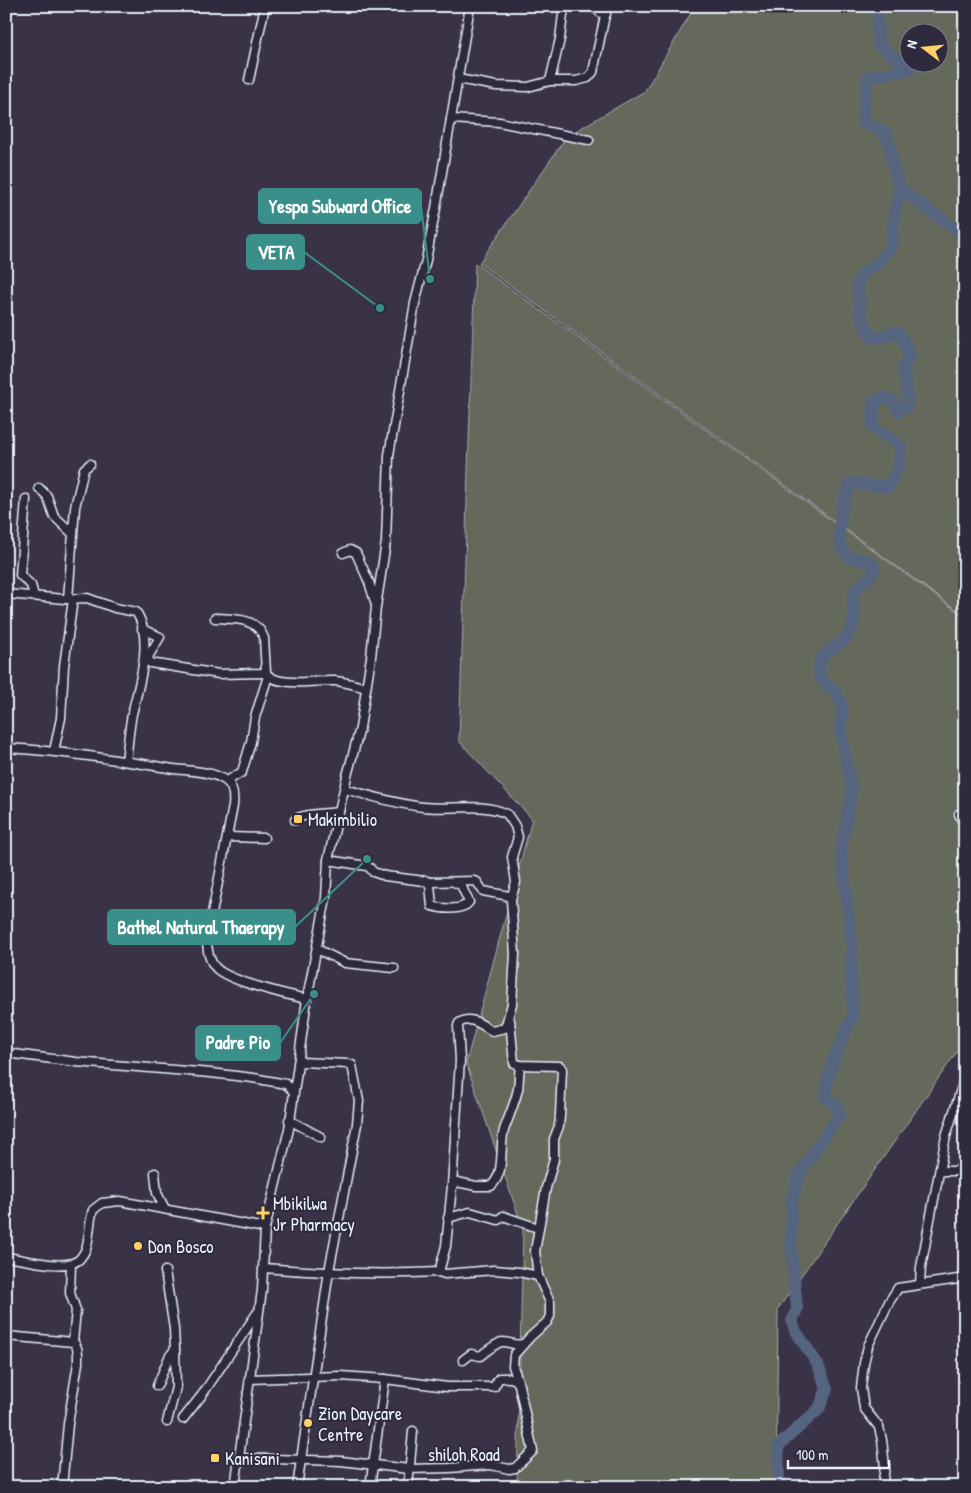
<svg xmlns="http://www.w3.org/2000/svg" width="971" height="1493" viewBox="0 0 971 1493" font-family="'Patrick Hand',sans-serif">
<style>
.green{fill:#65695b;stroke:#a6adaa;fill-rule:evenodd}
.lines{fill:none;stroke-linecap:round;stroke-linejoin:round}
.river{stroke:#556580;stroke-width:12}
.minor-casing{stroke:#e8f1f8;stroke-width:11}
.minor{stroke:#2f2a3d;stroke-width:8}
.poi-dot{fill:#ffd166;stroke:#2f2a3d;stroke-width:2}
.labels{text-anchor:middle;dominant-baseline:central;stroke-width:4;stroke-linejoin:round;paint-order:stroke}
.poi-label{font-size:18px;fill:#e8f1f8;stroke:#2f2a3d;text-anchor:start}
.street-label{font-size:18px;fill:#e8f1f8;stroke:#2f2a3d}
.leader{fill:none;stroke:#3a8f8a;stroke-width:2}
.callout-dot{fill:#3a8f8a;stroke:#2f2a3d;stroke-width:2}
.callout{fill:#3a8f8a;stroke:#3a8f8a;stroke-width:2}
.callout-label{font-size:19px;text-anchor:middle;font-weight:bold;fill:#fff}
</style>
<rect width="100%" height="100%" fill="#3a3348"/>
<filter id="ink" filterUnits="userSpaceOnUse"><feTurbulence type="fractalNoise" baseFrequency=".02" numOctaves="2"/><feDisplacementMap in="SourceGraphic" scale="10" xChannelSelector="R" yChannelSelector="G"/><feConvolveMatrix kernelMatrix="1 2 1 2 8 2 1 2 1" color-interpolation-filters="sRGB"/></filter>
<g filter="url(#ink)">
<g class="green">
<path d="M695,6h270v610l-486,-353 88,-127 78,-45zM908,32h30v30h-30z"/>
<path d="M475,263l490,354v423l-187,269 -2,178h-259l6,-258 -57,-166 66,-244 -73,-78z"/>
</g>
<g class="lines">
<g class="river">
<path d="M877,6l1,39 32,24 -42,8 -6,45 24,11 13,55 66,48"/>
<path d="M781,1487l-2,-6 -1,-35 41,-37 8,-20 -9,-24 -23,-35 -3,-9 5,-12 -6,-63 1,-50 9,-26 38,-54 -2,-10 -11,-8v-12l8,-29 19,-41 -2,-48 1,-23 -11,-95 11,-60 -12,-63 3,-18 -8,-19c-9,-5 -16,-9 -16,-20 0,-25 22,-19 30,-37 3,-5 5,-13 5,-19 0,-6 -3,-13 -1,-19 4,-13 19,-15 22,-26l-4,-7c-9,-2 -22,-3 -28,-11 -9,-13 1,-56 8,-68l37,4 10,-20 3,-21 -28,-19 1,-26 10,-4 9,5 7,9 8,-6 -2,-21 -3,-15 7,-15 -10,-20 -7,-2 -13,6 -8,-1 -10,-17 -5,-36 6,-11 11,-7 19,-21 -1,-15 7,-42"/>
</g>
<g class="minor-casing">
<g id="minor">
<path d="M592,6l9,7 5,1"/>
<path d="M458,79l38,7 32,1 22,-6h26l12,-3 5,-6 14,-66"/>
<path d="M249,80l16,-74"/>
<path d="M550,81l10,-42 4,-33"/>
<path d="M451,119l48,3 90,18"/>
<path d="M39,488l8,8 7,20 19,18"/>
<path d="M26,499l-6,76 11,10 3,11"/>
<path d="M343,553l7,-3 6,3 13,29 7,23"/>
<path d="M6,594l59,5 22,-1 28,10 21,4c18,26 3,73 -4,102 -3,15 -4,31 -6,47"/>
<path d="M68,599l7,-92 9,-38 6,-5"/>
<path d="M215,618c18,1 42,-1 49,20l2,35c11,15 51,7 69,8 11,1 21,4 31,7"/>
<path d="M142,629l18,8 -12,20 2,6 69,11 47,-1"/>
<path d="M6,748c57,3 112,12 168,21 16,2 39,2 52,12 8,6 8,16 7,25l-26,133c0,11 2,22 9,29 12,13 72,27 91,31"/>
<path d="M54,751l7,-33 3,-52 9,-67"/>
<path d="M227,781l15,-9 9,-30 4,-25 13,-41"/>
<path d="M345,789c25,7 52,15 78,18 27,3 59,-5 84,7l8,12 3,11 -6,20 4,25 -5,17"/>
<path d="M959,814l6,13"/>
<path d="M295,820c7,-7 32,-6 44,-8"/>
<path d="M228,837l36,1"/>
<path d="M328,860l39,6 3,2 3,4 12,4 47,6 42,-1 3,1 6,9 26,5 2,4 4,54 -3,50 -7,24 -13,3c-10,-6 -21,-16 -33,-8l-1,3 2,34 -8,126 -6,60 -7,26"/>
<path d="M425,880l5,5 2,21c9,3 31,5 37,-4l-8,-17 -7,-3"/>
<path d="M209,931h9l16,5"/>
<path d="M317,949l28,14 49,5"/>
<path d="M510,1020l4,43 6,2 40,1 2,3 -2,47 -1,10 -5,13v20l-8,29 -11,63 3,25 12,26v14l-3,6 -17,15 -16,18 -1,11 5,15"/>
<path d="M6,1053l70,9 135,11 42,5 33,6 7,7"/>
<path d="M289,1120l32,17"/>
<path d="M940,1171h18l7,-7"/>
<path d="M155,1173l2,20 8,16"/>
<path d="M452,1186l5,-4 19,4h15c15,-13 8,-39 13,-56 5,-14 11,-27 14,-41 1,-8 1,-16 2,-24"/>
<path d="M448,1218l22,-6 28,8 5,-4 35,12"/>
<path d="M6,1257c16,2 57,13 71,4 4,-2 7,-8 9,-12 4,-13 3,-27 7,-39l9,-7 18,-2 145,27"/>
<path d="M71,1264l-1,29 6,17 -3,32"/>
<path d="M264,1268c58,5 117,7 175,4l6,2 49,-4 25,2 19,4"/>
<path d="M920,1284l1,-17 25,-131 19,-59"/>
<path d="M6,1336l67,6c6,4 5,14 5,21l-10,61 -6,63"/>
<path d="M463,1360l8,-6 9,2c4,-3 18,-14 22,-14 8,0 13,4 21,2"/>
<path d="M157,1386l12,-29 6,-8 -1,-20 -9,-58"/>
<path d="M183,1419l19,-24 55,-82"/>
<path d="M167,1422l9,-35 -1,-38"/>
<path d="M239,1458l102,3 68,8 40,-1 42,-3 18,4 6,-1 18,-17 -14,-66c-3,-9 -12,-7 -20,-7l-5,9h-47l-62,-8 -45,-3 -91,3"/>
<path d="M235,1487l27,-197 3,-62 24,-99 18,-130 19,-101 2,-38 19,-84 13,-48 11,-71 5,-50 10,-65 3,-87 26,-152 11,-43 10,-52 34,-202"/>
<path d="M297,1487l32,-216 28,-147 2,-23 -7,-36 -3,-1 -50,-2"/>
<path d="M370,1487l15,-108"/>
<path d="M408,1487l5,-56"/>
<path d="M882,1487l3,-20 -3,-27 -3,-13 -15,-19 -3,-20 3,-25 4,-17 21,-44 9,-14 67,-10"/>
</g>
</g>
<use href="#minor" class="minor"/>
</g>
</g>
<g class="poi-dot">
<rect x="293" y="814" width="10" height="10" rx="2.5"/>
<path d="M260.5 1205.5h5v5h5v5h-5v5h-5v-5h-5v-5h5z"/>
<circle cx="138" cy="1246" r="5"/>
<circle cx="308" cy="1423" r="5"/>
<rect x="210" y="1453" width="10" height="10" rx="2.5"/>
</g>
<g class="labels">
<g class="poi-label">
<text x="308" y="819">Makimbilio</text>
<text x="273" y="1203">Mbikilwa<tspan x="273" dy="21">Jr Pharmacy</tspan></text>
<text x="148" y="1246">Don Bosco</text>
<text x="318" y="1413">Zion Daycare<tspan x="318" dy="21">Centre</tspan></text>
<text x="225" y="1458">Kanisani</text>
</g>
<g class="street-label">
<text x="464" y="1454">shiloh Road</text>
</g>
</g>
<path class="leader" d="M430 279L421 206M380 308L304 252M367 859L295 927M314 994L280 1043"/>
<g class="callout-dot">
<circle cx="430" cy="279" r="5"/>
<circle cx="380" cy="308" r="5"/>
<circle cx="367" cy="859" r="5"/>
<circle cx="314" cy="994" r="5"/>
</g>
<g class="callout">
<rect x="259" y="189" width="162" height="34" rx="5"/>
<rect x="247" y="235" width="57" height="34" rx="5"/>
<rect x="108" y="910" width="187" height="34" rx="5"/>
<rect x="196" y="1026" width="84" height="34" rx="5"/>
</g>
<g class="callout-label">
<text x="340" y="213">Yespa Subward Office</text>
<text x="276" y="259">VETA</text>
<text x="201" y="934">Bathel Natural Thaerapy</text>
<text x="238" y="1049">Padre Pio</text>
</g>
<rect width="971" height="1493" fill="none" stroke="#2f2a3d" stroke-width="25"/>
<rect x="12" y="12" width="946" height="1468" fill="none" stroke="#e8f1f8" stroke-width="2" filter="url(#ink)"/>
<g transform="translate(924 48) rotate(286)"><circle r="24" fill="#2f2a3d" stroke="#797a88"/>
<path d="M0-4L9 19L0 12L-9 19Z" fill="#ffd166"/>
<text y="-8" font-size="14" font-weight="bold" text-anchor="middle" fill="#e8f1f8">N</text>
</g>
<path d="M788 1460v8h101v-8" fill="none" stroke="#e8f1f8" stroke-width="2.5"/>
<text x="796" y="1460" font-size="15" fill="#e8f1f8" stroke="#2f2a3d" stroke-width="4" paint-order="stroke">100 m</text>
</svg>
